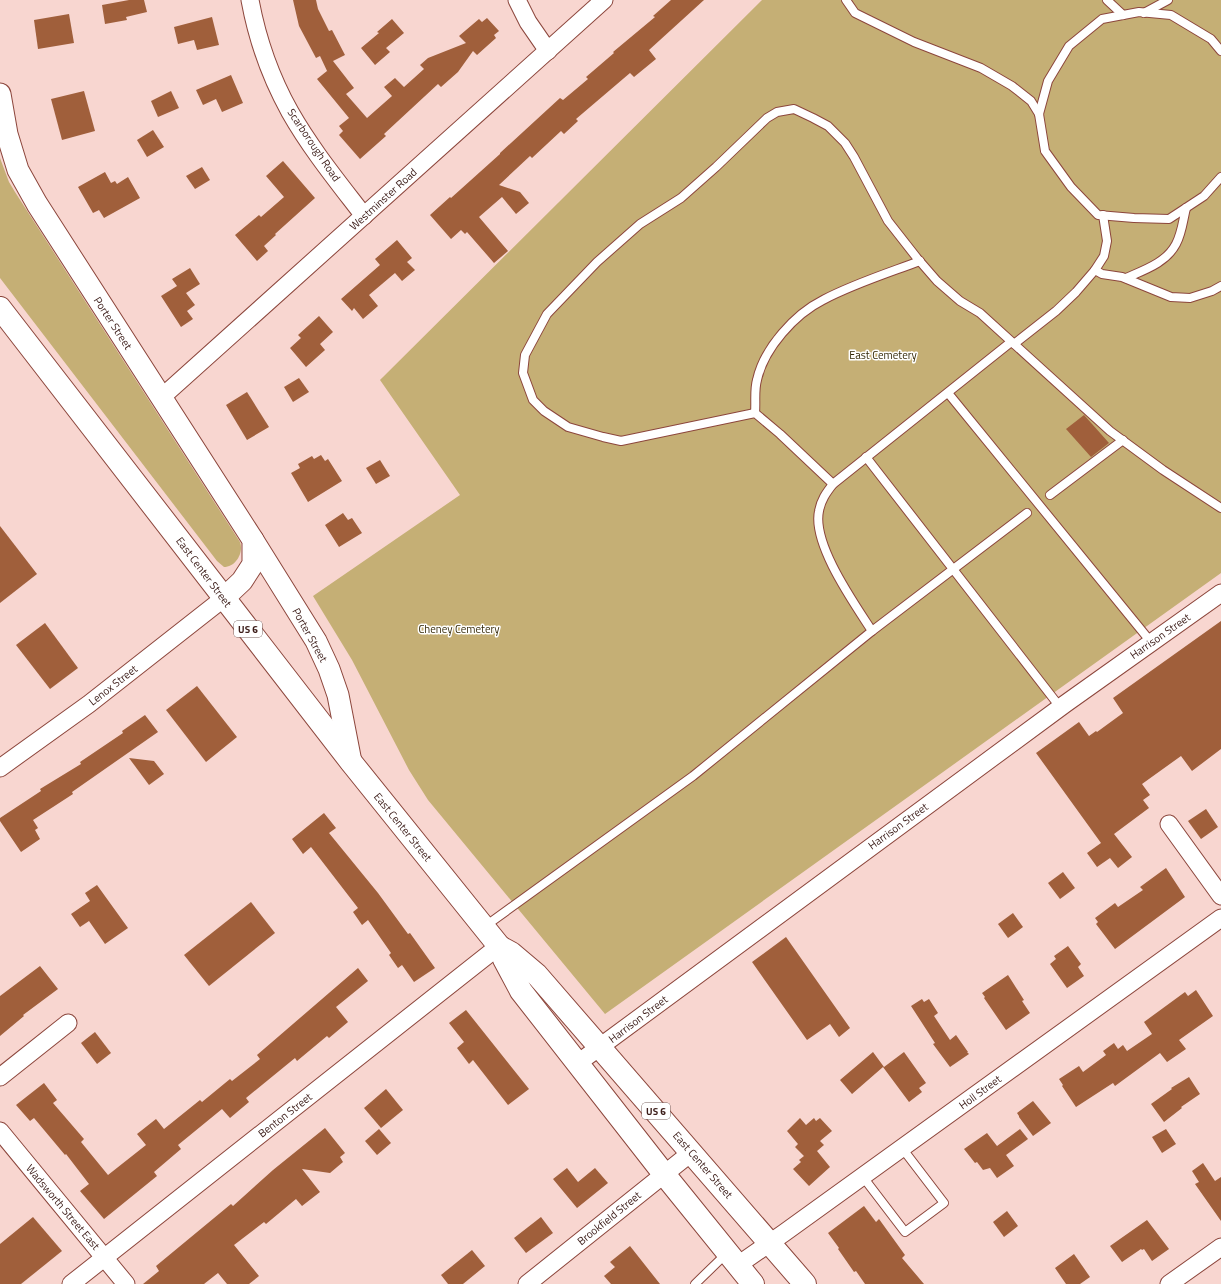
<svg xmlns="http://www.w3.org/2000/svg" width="1221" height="1284" viewBox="0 0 1221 1284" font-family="'Titillium Web',sans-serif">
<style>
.green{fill:#c5af75}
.building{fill:#a05f3b}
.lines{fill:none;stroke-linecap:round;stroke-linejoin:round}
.service-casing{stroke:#8c463c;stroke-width:10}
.minor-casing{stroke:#8c463c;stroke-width:19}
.tertiary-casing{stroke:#8c463c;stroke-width:23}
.primary-casing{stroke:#8c463c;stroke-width:24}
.service{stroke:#fff;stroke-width:8}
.minor{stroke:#fff;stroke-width:17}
.tertiary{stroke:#fff;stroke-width:21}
.primary{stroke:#fff;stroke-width:22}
.labels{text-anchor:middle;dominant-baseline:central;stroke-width:3;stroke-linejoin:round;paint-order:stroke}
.shield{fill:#fff;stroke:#76605d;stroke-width:1}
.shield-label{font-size:10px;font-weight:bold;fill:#3b1c18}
.street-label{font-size:11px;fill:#3b1c18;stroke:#fff}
.park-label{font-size:11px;fill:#332807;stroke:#fff}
</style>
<rect width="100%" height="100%" fill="#f8d6d0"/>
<g class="green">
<path d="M762,0h459v573l-616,441 -177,-214 -19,-30 -57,-110 -39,-64 147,-101 -80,-115z"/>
<path d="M0,158l9,24 6,10 225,350c4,10 -4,25 -16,25l-7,-6 -217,-283z"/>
</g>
<g class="building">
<path d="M129,0h15l3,12 -21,5 1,3 -22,4 -3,-19z"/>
<path d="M293,0h23l2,9 11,22 3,-1 13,25 -12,6 21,27 -8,6 21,24 25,-22 -8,-9 11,-9 9,9 20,-18 -4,-4 8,-7 38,-15 -7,-7 20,-17 3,3 5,-4 12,13 -5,4 2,3 -19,17 -4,-4 -15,21 -17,15 -3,-3 -54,50 2,2 -26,23 -21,-24 4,-4 -4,-5 10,-8 -32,-39 10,-8 1,2 -8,-17 -4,2 -17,-32z"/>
<path d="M671,0h33l-55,50 7,9 -22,18 -4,-4 -54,46 2,2 -14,13 -3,-3 -29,27 -2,-2 -31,29 21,7 9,11 -13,11 -14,-17 -23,20 29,34 -14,12 -27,-31 -2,2 -4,-4 -10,9 -21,-24 20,-18 1,1 49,-44v-1l60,-55 3,2 25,-21 -2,-2 28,-24 -1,-1 42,-35 -2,-1z"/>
<path d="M69,14l5,29 -36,6 -4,-29z"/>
<path d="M212,17l7,28 -22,5 -3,-10 -16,4 -4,-17z"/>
<path d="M392,19l12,14 -18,15 4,4 -15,13 -14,-17 18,-15 -2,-1z"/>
<path d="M231,75l12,28 -21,9 -6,-13 -13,6 -7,-15z"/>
<path d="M84,91l11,40 -33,9 -11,-41z"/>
<path d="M171,91l8,17 -21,9 -7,-16z"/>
<path d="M153,130l11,17 -17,10 -10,-17z"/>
<path d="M283,161l32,37 -40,36 1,1 -12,11 4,5 -11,10 -22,-26 24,-20 2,2 23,-20 -18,-21z"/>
<path d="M202,167l8,13 -15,9 -9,-13z"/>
<path d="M105,172l6,11 4,-2 2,3 11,-7 12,21 -36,20 -5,-8 -6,3 -15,-26z"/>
<path d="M397,240l15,18 -5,4 8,8 -13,11 -7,-8 -26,22 9,11 -15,13 -9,-11 -2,3 -11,-12 39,-34 -5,-6z"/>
<path d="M190,268l10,16 -14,9 9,12 -8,6 6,8 -12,8 -20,-31 16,-10 -5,-7z"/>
<path d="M319,316l14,16 -13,12 5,6 -19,17 -16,-19 11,-10 -3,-3z"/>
<path d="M299,378l10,14 -16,10 -9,-15z"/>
<path d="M247,392l22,35 -22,13 -21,-35z"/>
<path d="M1084,415l25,28 -18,14 -25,-28z"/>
<path d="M321,455l4,6 3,-2 14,22 -34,21 -17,-29 9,-5 -2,-4 14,-8 2,3z"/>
<path d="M380,460l10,16 -14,8 -10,-16z"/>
<path d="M343,513l5,7 4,-2 10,15 -23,14 -14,-22z"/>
<path d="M0,526l37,48 -37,29z"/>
<path d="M1221,621v128l-29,22 -11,-15 -39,28 8,11 -7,5 6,8 -35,26 18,23 -14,11 -8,-10 -13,9 -10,-14 14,-10 -65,-90 43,-31 10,14 7,-5 1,1 26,-19 -10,-15z"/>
<path d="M45,623l33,45 -28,21 -34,-44z"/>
<path d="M197,686l40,51 -31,25 -40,-52z"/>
<path d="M145,715l13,17 -86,60 1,2 -40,26 5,8 -3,2 5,9 -19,13 -21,-31v-3l41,-27 -1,-2 41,-25 -1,-2 43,-29 -1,-2z"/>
<path d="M129,758l25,3 10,13 -15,11z"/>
<path d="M1206,809l12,18 -17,12 -13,-18z"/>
<path d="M324,813l12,15 -7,5 49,60 30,41 2,-1 25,35 -21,14 -12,-17 -4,3 -9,-13 2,-2 -23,-33 -6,5 -9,-13 5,-4 -47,-61 -8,7 -11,-15z"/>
<path d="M1166,868l19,29 -70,52 -19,-25 2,-2 -3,-4 20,-15 3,4 25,-17 -3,-3z"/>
<path d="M1063,872l12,16 -15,11 -12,-16z"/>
<path d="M97,885l31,43 -23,16 -16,-23 -9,6 -9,-13 19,-13 -5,-8z"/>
<path d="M251,902l24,31 -66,53 -25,-31z"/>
<path d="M1013,913l10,14 -15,11 -10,-14z"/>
<path d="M786,937l64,91 -11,9 -9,-13 -23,16 -55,-78z"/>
<path d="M1068,946l13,18 -3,3 6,9 -17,12 -17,-24 6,-5 -2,-3z"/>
<path d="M40,966l18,23 -35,26 1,1 -24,20v-40z"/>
<path d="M358,968l10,13 -32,26 12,15 -19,16 -2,-2 -30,25 -2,-3 -49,40 3,4 -19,16 -8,-9 -44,36 3,4 -27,23 3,4 -53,43 -24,-28 9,-7 -23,-30 -1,1 -31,-37 -4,3 -14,-16 28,-22 13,17 -4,3 31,36 -3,3 27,33 38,-30 -9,-11 19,-15 8,10 36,-29 2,2 28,-23 2,2 28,-22 -3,-4z"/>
<path d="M1008,975l16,25 -2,1 8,12 -24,17 -22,-32 1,-1 -3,-4z"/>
<path d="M1196,990l17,26 -34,24 7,9 -19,13 -7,-9 -45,33 -2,-3 -37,24 -14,-21 1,-1 -4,-6 20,-13 4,6 23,-17 -3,-4 11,-8 4,6 5,-4 4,6 25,-17 -8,-12 41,-30 3,4z"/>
<path d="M922,999l2,3 5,-3 9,14 -4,3 16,24 6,-5 12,17h-1l2,2 -19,13 -17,-23 2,-1 -24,-37z"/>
<path d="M466,1010l63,79 -21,16 -35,-45 -4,4 -12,-16 7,-6 -15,-19z"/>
<path d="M95,1032l16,21 -14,11 -16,-21z"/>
<path d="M873,1052l11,15 20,-15 22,31 -7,5 3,4 -13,10 -26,-35 -31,27 -12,-14z"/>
<path d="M1189,1077l11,17 -19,13 1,1 -18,14 -13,-18 21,-15 -1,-1z"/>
<path d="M386,1089l17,21 -22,18 -17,-20z"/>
<path d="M1033,1101l18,22 -18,13 -14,-19v-1l-2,-3z"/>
<path d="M800,1118l6,7 8,-7 2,3 4,-3 12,13 -12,10 4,4 -7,6 13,16 -21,19 -16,-17 8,-7 -2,-2 5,-4 -9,-9 3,-3 -11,-13z"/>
<path d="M325,1128l20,25 -5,4 3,5 -13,11 -28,-4 18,23 -18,14 -6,-7 -30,25 -2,-2 -30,23 25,31 -10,8h-22l-9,-11 -14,11h-61l16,-13 -3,-5 75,-62 2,2 40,-36z"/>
<path d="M379,1129l12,14 -14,12 -12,-14z"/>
<path d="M1020,1129l8,10 -22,16 8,11 -17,12 -7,-10 -7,2 -6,-8 -2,1 -11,-14 23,-16 10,13z"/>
<path d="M1166,1129l10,15 -14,9 -10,-16z"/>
<path d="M1203,1163l12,18 6,-4v44l-26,-37 4,-2 -7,-11z"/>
<path d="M567,1168l11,14 17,-14 13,15 -31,25 -24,-29z"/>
<path d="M864,1206l12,16 3,-3 26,36 -3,3 22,26h-59l-9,-13 -2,1 -16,-23 1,-1 -11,-15z"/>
<path d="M1007,1211l11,15 -14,11 -11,-15z"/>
<path d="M33,1217l29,34 -41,33h-21v-40z"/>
<path d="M541,1217l12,16 -27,20 -12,-15z"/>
<path d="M1147,1220l22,29 -17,12 -8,-12 -2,1 -1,-1 -19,13 -12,-16z"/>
<path d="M630,1246l30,38h-49l-7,-8 11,-9 -5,-5z"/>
<path d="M472,1250l13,16 -22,18h-15l-7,-9z"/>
<path d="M1074,1254l16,23 -10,7h-14l-11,-16z"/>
</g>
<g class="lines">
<g class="service-casing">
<g id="service">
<path d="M846,0l9,13 59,29 67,26 31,18 19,15 8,13"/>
<path d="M1107,0l16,15"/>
<path d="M1144,13l24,-13"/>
<path d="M1221,51l-10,-12 -40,-24 -32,-3 -37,7 -33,27 -21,35 -9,33 6,37 26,36 27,28 36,3 35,1 35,-23 17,-19"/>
<path d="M1103,215l4,26 -3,15 -9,14 7,4 20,3 49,20 19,1 22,-7 9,-5"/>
<path d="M1126,278c18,-8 40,-15 50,-34 6,-11 7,-24 10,-36"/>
<path d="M1011,342l-178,142 -53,-50 -25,-21 -134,28 -18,-4 -35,-10 -24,-16 -11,-11 -10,-27 2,-18 22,-41 50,-52 43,-38 41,-26 35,-31 51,-49 10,-6 17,-3 19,9 15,8 17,17 9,14 34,64 29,37 20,23 23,20 20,12 11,10 119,108 53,39 58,38"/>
<path d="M1014,344l42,-33 20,-19 19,-22"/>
<path d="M948,393l203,249"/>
<path d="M755,413c1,-10 -1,-23 2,-33 7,-32 38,-66 66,-80 30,-16 65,-27 97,-39"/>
<path d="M866,457l194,250"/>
<path d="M833,484c-7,9 -12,16 -14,27 -7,33 35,92 53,120"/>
<path d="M1050,495l73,-55"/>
<path d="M484,927l209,-151 179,-145 155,-118"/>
<path d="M863,1177l42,55 39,-29 -42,-55"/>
<path d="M695,1284l32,-31"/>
</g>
</g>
<g class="minor-casing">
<g id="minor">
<path d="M250,0c7,38 21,78 40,112 21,37 48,70 74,104"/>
<path d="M517,0l11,22 20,29"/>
<path d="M162,397l442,-397"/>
<path d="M0,768l89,-64 135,-106"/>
<path d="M1169,824l52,72"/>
<path d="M578,1063l487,-359 156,-111"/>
<path d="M0,1077l68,-54"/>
<path d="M0,1131l126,153"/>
<path d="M738,1265l46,-32 437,-315"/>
<path d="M71,1284l428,-338"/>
<path d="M527,1284l165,-132"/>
<path d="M1169,1284l52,-37"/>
</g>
</g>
<g class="tertiary-casing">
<g id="tertiary">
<path d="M0,94l7,40 11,36 19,34 216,336v24l-11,17 -18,17"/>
<path d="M253,540l63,101 13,28 9,26 13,67"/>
</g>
</g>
<g class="primary-casing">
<g id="primary">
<path d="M0,308l351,454 148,184 5,13 17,32 143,183 89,110"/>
<path d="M500,947l11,6 26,22 268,309"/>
</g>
</g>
<use href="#service" class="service"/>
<use href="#minor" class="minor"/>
<use href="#tertiary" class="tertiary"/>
<use href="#primary" class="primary"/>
</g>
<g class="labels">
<g class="shield">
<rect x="234" y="621" width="28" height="16" rx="3"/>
<rect x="642" y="1103" width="28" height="16" rx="3"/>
</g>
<g class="shield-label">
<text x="248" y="629">US 6</text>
<text x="656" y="1111">US 6</text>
</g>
<g class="street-label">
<text transform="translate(314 145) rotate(56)">Scarborough Road</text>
<text transform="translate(383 199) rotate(-42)">Westminster Road</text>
<text transform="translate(113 323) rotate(57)">Porter Street</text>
<text transform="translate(204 572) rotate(53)">East Center Street</text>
<text transform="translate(310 635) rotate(61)">Porter Street</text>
<text transform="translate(1160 636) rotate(-35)">Harrison Street</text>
<text transform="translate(113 685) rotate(-38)">Lenox Street</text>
<text transform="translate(898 826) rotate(-36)">Harrison Street</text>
<text transform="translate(403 827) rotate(51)">East Center Street</text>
<text transform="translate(638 1019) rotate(-37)">Harrison Street</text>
<text transform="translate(980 1092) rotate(-36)">Holl Street</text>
<text transform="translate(285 1115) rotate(-38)">Benton Street</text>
<text transform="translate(703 1165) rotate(49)">East Center Street</text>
<text transform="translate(63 1207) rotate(50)">Wadsworth Street East</text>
<text transform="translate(609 1218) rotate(-39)">Brookfield Street</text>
</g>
<g class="park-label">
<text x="883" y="355">East Cemetery</text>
<text x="459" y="629">Cheney Cemetery</text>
</g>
</g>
</svg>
